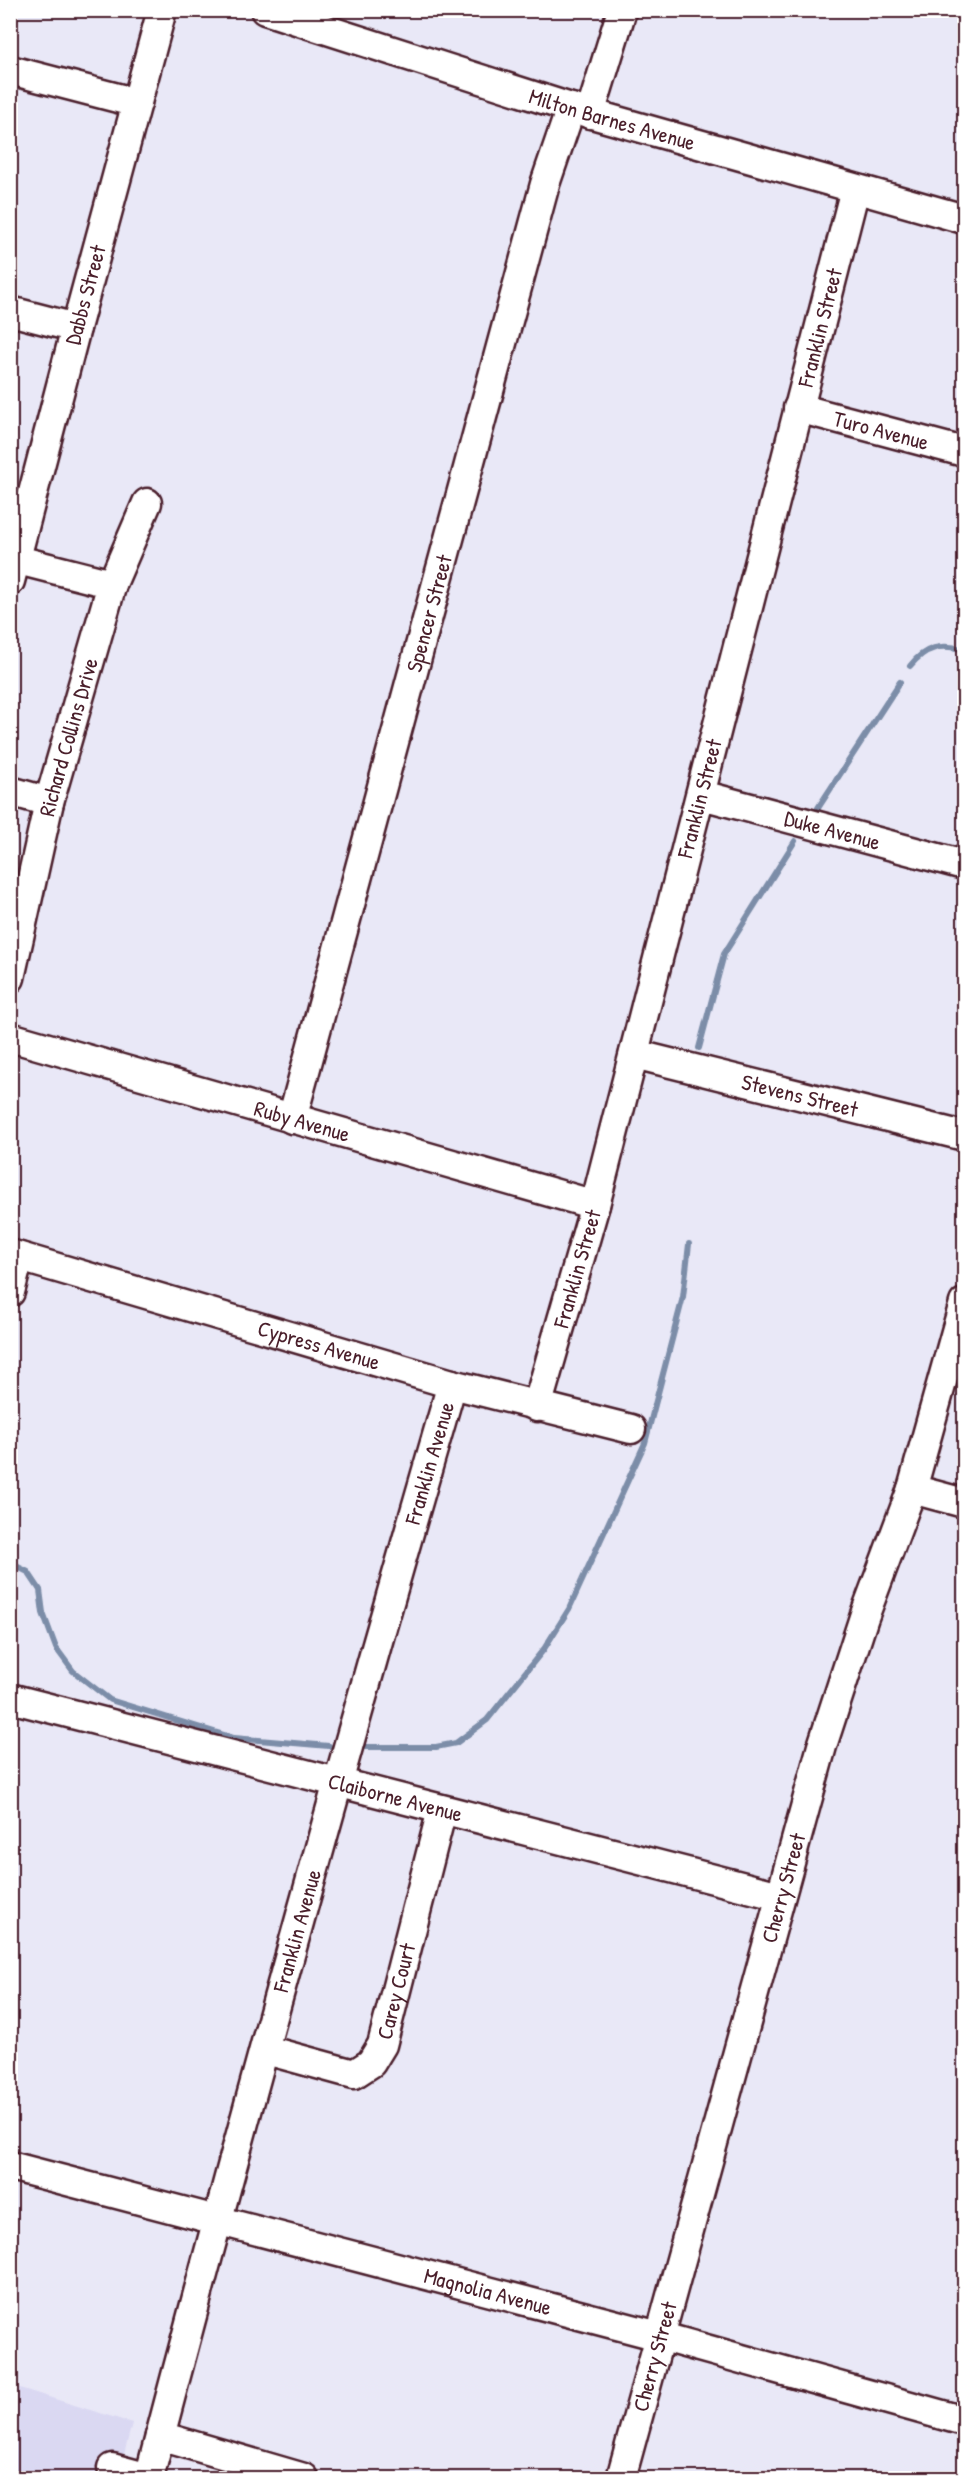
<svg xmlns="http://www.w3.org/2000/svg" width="975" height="2489" viewBox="0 0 975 2489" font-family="'Patrick Hand',sans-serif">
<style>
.built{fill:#dad8f2}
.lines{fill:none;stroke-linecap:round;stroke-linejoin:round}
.stream{stroke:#7b8da8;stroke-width:6}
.minor-casing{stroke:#4a1f2b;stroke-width:33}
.minor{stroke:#fff;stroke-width:28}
.labels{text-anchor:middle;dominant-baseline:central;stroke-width:4.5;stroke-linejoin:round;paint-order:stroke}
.street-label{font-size:22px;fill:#4a1f2b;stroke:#fff}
</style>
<rect width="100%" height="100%" fill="#e9e8f7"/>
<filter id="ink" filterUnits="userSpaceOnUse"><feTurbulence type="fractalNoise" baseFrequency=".0167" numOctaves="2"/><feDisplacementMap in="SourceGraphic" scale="12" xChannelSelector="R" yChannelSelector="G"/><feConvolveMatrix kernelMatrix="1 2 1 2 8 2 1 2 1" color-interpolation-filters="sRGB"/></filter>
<g filter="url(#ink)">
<path class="built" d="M10,2385l122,38 -14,55h-107z"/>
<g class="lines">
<g class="stream">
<path d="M910,666c15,-19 31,-23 54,-16"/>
<path d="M818,808l82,-126"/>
<path d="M699,1048l25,-94 71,-113"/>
<path d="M10,1563l18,9 12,18 3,23 13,35 17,23 37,29 124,38 95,8"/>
<path d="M364,1747h72l20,-4 31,-23 57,-71 25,-40 76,-166 38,-146 6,-53"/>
</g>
<g class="minor-casing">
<g id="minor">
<path id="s1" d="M265,10l306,98 393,111"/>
<path d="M10,70l127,33"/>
<path d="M590,114l32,-104"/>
<path d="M10,311l66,17"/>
<path id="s2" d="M798,408l166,44"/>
<path d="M10,558l102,26"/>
<path id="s3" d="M10,581l66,-253 86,-318"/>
<path d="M10,791l39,11"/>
<path id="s4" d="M702,795l262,70"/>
<path id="s5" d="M10,978l39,-176 63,-218 35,-81"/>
<path id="s6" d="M10,1037l585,168"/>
<path id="s7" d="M634,1054l330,82"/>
<path id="s8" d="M292,1119l253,-935 26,-76"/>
<path id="s9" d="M10,1254l442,130 179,45"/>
<path d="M10,1292l9,-35"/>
<path id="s10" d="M537,1407l58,-202 260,-1016"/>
<path d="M912,1489l52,14"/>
<path id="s11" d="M10,1698l770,198"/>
<path id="s12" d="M266,2050l88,24 17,-11 11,-18 60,-235"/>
<path id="s13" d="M10,2166l649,170 305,85"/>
<path d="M160,2436l144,42"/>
<path d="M112,2468l37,10"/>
<path id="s14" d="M149,2478c96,-366 197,-730 303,-1094"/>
<path id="s15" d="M621,2478l201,-732 42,-129 48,-128 52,-186"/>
</g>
</g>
<use href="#minor" class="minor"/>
</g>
</g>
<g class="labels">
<g class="street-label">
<text stroke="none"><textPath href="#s1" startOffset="364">Milton Barnes Avenue</textPath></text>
<text stroke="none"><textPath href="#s3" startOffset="296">Dabbs Street</textPath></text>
<text stroke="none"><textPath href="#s10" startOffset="1116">Franklin Street</textPath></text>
<text stroke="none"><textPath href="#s2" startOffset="86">Turo Avenue</textPath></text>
<text stroke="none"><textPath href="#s8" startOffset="524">Spencer Street</textPath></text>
<text stroke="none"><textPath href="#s5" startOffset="248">Richard Collins Drive</textPath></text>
<text stroke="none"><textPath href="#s10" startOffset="630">Franklin Street</textPath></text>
<text stroke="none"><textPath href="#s4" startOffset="135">Duke Avenue</textPath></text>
<text stroke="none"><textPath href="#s7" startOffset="171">Stevens Street</textPath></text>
<text stroke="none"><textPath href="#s6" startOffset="304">Ruby Avenue</textPath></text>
<text stroke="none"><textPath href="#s10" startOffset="144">Franklin Street</textPath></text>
<text stroke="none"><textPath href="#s9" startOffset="322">Cypress Avenue</textPath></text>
<text stroke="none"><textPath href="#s14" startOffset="1053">Franklin Avenue</textPath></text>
<text stroke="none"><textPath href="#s11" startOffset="398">Claiborne Avenue</textPath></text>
<text stroke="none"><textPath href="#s15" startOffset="612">Cherry Street</textPath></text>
<text stroke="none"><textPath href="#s14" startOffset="567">Franklin Avenue</textPath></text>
<text stroke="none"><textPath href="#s12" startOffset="188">Carey Court</textPath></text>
<text stroke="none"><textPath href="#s13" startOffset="494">Magnolia Avenue</textPath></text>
<text stroke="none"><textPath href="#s15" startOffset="126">Cherry Street</textPath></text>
</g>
</g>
<rect width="975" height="2489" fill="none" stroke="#fff" stroke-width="36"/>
<rect x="18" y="18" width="939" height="2453" fill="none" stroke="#4a1f2b" stroke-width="2" filter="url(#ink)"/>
</svg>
